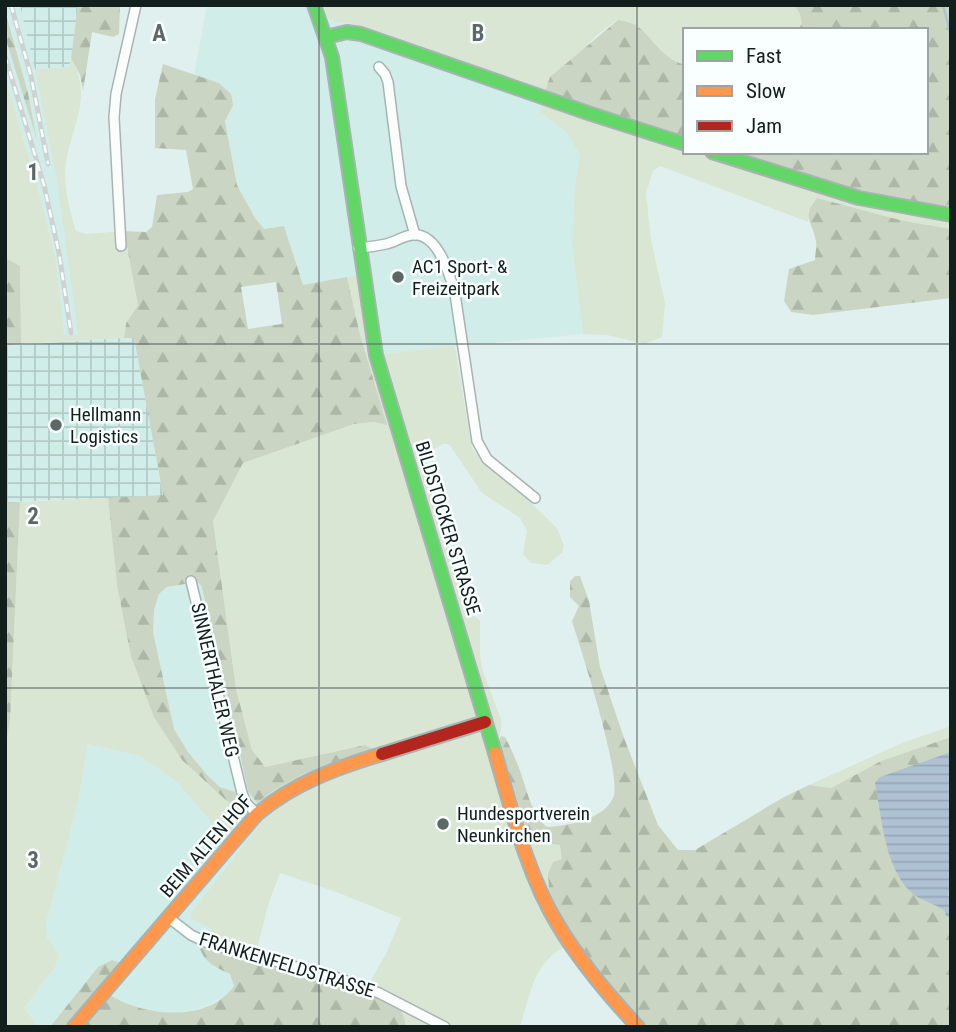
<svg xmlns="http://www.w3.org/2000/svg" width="956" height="1032" viewBox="0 0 956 1032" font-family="'Roboto Condensed',sans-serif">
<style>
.built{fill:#d0ede9}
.industrial{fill:url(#industrial-grid)}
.green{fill:#dae6d4}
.forest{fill:url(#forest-firs);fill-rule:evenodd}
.water{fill:url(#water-rules)}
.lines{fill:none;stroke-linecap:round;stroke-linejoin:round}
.stream{stroke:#afc2d4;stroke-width:2.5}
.street-casing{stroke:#a7b4b2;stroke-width:12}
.fast-casing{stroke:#a7b4b2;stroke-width:16}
.slow-casing{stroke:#a7b4b2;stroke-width:16}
.jam-casing{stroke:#a7b4b2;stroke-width:16}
.street{stroke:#fafdfc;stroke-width:9}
.fast{stroke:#63d668;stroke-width:12}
.slow{stroke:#ff974d;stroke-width:12}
.jam{stroke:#b3261e;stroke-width:12}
.rail-casing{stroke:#ced3d2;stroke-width:5}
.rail{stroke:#f9fffe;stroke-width:2.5;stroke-dasharray:8;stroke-linecap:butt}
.grid{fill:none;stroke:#5b6866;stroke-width:2;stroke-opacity:0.55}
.poi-dot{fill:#5b6866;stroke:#f9fffe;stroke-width:2.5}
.labels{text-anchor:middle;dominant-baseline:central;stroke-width:5;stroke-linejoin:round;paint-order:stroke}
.poi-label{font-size:19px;fill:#131f1d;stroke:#f9fffe;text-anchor:start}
.street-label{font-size:19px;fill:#131f1d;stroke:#f9fffe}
.grid-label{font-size:23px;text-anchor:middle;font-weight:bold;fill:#5b6866;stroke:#f9fffe;stroke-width:5;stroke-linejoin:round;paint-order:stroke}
</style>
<defs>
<pattern id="industrial-grid" width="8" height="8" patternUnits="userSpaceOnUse" patternTransform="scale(1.75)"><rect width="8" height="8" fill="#d0ede9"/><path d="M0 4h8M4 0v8" fill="none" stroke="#b2cbc7"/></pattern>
<pattern id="forest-firs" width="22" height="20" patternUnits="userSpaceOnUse" patternTransform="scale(1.75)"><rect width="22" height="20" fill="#cad6c3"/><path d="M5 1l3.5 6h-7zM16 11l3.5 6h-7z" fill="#adb7a7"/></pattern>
<pattern id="water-rules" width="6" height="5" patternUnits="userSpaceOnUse" patternTransform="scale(1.75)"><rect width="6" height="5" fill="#afc2d4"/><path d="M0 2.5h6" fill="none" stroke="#96a6b6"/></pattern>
</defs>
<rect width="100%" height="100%" fill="#e0f0ee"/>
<g class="built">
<path d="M5,5h15l11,42 26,135 21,153 -14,1 -8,-76 -18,-71 -33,-112v-40l32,103 -9,-47z"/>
<path d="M207,5h115l4,13 10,4 14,1 195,68 -5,21 28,22 12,22 -5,29 -3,60 11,89 -201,20 -13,-80 -66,12 -19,-60 -20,3 -9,-11 -18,-33 -12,-64 8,-16 -14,-22 -25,-8z"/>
<path d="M198,582l3,3 20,81 27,125 9,12 13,9 -80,102 1,5 19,9 1,4 -7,14 10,21 16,7 4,12 -7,10 -29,13 -27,5 -37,-7 -22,-9 -12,-10 7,-11 -9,-10 -48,60h-12l-14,-19 31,-41 -8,-28 -1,-15 32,-123 10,-57 52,12 38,27 44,50 17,-21 -4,-20 -15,-5 -12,-11 -20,-24 -14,-23 -21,-97 1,-22 5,-16 8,-7z"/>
</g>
<g class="industrial">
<path d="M20,5h58l-8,62 -35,2z"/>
<path d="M134,337l29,159 -158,6v-156z"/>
</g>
<g class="green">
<path d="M322,5h472l6,9 2,10 -5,6h-112v35c-5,-2 -12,-4 -16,-8 -20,-14 -23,-34 -52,-37l-21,16 -15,16 8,55 96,30v15h49l122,38 45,11 50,8v20l-51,-9 -83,-22 -6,7 -3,17 -148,-56 -7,5 -7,22 5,47 14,63 -3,34 -18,7 -37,-9 -24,-1 -11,-89 3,-60 5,-29 -12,-22 -28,-22 4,-21 -194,-68 -14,-1 -10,-4z"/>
<path d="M71,58c25,43 -4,72 -6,115 0,21 5,38 11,58l10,3 38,-3 14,74 -12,18 -2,15 -103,6 -1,-77 -15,-9v-181l33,112 18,71 8,75h14l-21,-153 -22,-113 34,-2z"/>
<path d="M369,274l13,80 73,-8 17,102 11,15 48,40 26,25 7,18 -2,7 -15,12 -16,-2 -8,-9 4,-23 -7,-13 -38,-25 -33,-49h-6l-23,14 28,86 15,61 17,16v32l2,16 20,53 -3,19 26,85 9,15 26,3 2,7 2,70 12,19c-43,20 -43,46 -56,87h-113l-1,-5 -41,-32 21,-36 15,-36 -62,-25 -59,-20 -11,29 -15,59 -50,-15 7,-14 -1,-4 -19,-9 -1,-5 79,-102 -12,-9c33,-28 74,-41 115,-54l-7,-4 -100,22 -13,-17 -16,-61 -23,-168 30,-58 111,-39 21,-2 -15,-87 -13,-58z"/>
<path d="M108,498l9,87 65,175 57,52v12l-12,11 -6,-2 -43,-50 -38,-27 -52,-12 -10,57 -32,123 1,15 12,15 -4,13 -31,41 14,19h-33v-275l5,-32 10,-218z"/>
<path d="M951,726v11l-70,24 -50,27 -22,-3 93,-42z"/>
</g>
<g class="forest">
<path d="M78,5h42l-1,29 -6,3 -21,-5 -9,59 -3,-16 -9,-17z"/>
<path d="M794,5h157v204c-75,-11 -145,-34 -217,-57h192v-122h-129l5,-6 -2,-10z"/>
<path d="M5,10l23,83 9,47 -32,-103z"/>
<path d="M618,20c28,3 31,23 51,37 4,4 11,6 16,8v72l-96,-30 -44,-16 5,-14z"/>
<path d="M163,64l56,19 12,11 2,11 -8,16 12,64 18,33 9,11 20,-3 19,59 44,-8 13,58 27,90 -12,-3 -21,2 -111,39 -30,58 23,168 16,61 13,17 100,-22 8,4c-41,13 -82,26 -116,54l-9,-12 -27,-125 -20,-81 -4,-3 -30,5 -8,7 -5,16 -1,22 21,97 14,23 20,24 12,11 15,5 4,20 -57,-52 -28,-43 -23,-61 -14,-71 -9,-87 55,-3 -29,-157h-10l2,-15 12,-18 -14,-74 22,1 6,-5 5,-32 31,-3 5,-3 -7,-39 -31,-2v-49zM276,282l6,42 -34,5 -7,-42z"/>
<path d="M817,198l83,22 51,9v69l-138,17 -22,-3 -7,-11 5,-32 26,-9c0,-6 2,-13 1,-18 -2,-19 -16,-24 1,-44z"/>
<path d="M5,258l15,8 1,78 -16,2z"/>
<path d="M5,502h15l-10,218 -5,32z"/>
<path d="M575,576h5l9,25 11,66 24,71 34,87 20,25h17l89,-53 25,-12 22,3 50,-27 70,-24v288l-303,2 -53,-57 -31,-49 -15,-31 -1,-16 5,-12 9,-3 -2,-14 -27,-4 -8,-15 -26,-85 2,-5 4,1c5,10 10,20 14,31 8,20 11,45 28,59 20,-1 57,-8 66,-29 10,-21 -32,-148 -41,-177l7,-15 -9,-9v-16z"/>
<path d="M204,946l92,27 69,17 35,18 7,19h-357l48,-60 14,-7 8,3 -20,25c33,28 106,38 134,-2l-4,-12c-13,-6 -25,-11 -30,-25z"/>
</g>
<path class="water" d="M951,752v130l-3,13 3,4v19l-5,-2 -2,-6c-8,-5 -17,-8 -25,-12 -34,-20 -37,-80 -44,-115l5,-6z"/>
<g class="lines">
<path class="stream" d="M943,5l8,30"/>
<g class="street-casing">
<g id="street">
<path d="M379,67l6,7 3,8 13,104 14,49"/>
<path d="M121,246l-7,-129 2,-23 20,-89"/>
<path d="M358,248c10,-1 19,-2 28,-4 9,-2 17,-8 26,-9 26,-3 38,40 43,59l22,147 10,18 48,39"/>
<path d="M191,581l51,212 4,10 11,11"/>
<path d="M169,918l22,17 19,9 125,33 44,16 66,34"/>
</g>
</g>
<g class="fast-casing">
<g id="fast">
<path d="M314,5l18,52 44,298 119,398"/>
<path d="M326,37l21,-5 14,2 230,80 94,30"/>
<path d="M712,152l147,46 92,17"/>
</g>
</g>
<g class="slow-casing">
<g id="slow">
<path d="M495,753c17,58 32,121 63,172 23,38 50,70 80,102"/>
<path d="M74,1027l183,-213c37,-31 79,-46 125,-60"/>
</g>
</g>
<g class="jam-casing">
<path id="jam" d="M382,754l103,-32"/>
</g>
<use href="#street" class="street"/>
<use href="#fast" class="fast"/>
<use href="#slow" class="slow"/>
<use href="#jam" class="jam"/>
<g class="rail-casing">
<g id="rail">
<path d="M11,5l20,71 17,88"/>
<path d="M5,56l39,129 15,68 12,80"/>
</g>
</g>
<use href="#rail" class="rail"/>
</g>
<path class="grid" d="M319,5v1022M637,5v1022M5,344h946M5,688h946"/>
<g class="poi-dot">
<circle cx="398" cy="277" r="7"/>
<circle cx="56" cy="425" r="7"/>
<circle cx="443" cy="824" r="7"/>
</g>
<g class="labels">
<g class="poi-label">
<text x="412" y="266">AC1 Sport- &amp;<tspan x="412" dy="22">Freizeitpark</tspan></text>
<text x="70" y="414">Hellmann<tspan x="70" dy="22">Logistics</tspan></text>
<text x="457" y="813">Hundesportverein<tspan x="457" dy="22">Neunkirchen</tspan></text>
</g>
<g class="street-label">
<text transform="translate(448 528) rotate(73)">BILDSTOCKER STRASSE</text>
<text transform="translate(215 680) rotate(77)">SINNERTHALER WEG</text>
<text transform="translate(206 846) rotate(-49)">BEIM ALTEN HOF</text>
<text transform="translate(287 965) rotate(17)">FRANKENFELDSTRASSE</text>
</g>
</g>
<g class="grid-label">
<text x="159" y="41">A</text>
<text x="478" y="41">B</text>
<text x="33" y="180">1</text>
<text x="33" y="524">2</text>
<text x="33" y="868">3</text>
</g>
<rect width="956" height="1032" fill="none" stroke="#131f1d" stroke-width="14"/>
<rect x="683" y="28" width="245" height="126" fill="#f9fffe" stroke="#9da5a4" stroke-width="2"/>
<rect x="697" y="51" width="35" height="10" fill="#63d668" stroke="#9da5a4" stroke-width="2"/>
<text x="746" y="63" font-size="21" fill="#131f1d">Fast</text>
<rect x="697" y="86" width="35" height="10" fill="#ff974d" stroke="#9da5a4" stroke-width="2"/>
<text x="746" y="98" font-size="21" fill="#131f1d">Slow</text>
<rect x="697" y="121" width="35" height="10" fill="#b3261e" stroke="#9da5a4" stroke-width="2"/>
<text x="746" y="133" font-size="21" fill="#131f1d">Jam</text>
</svg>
